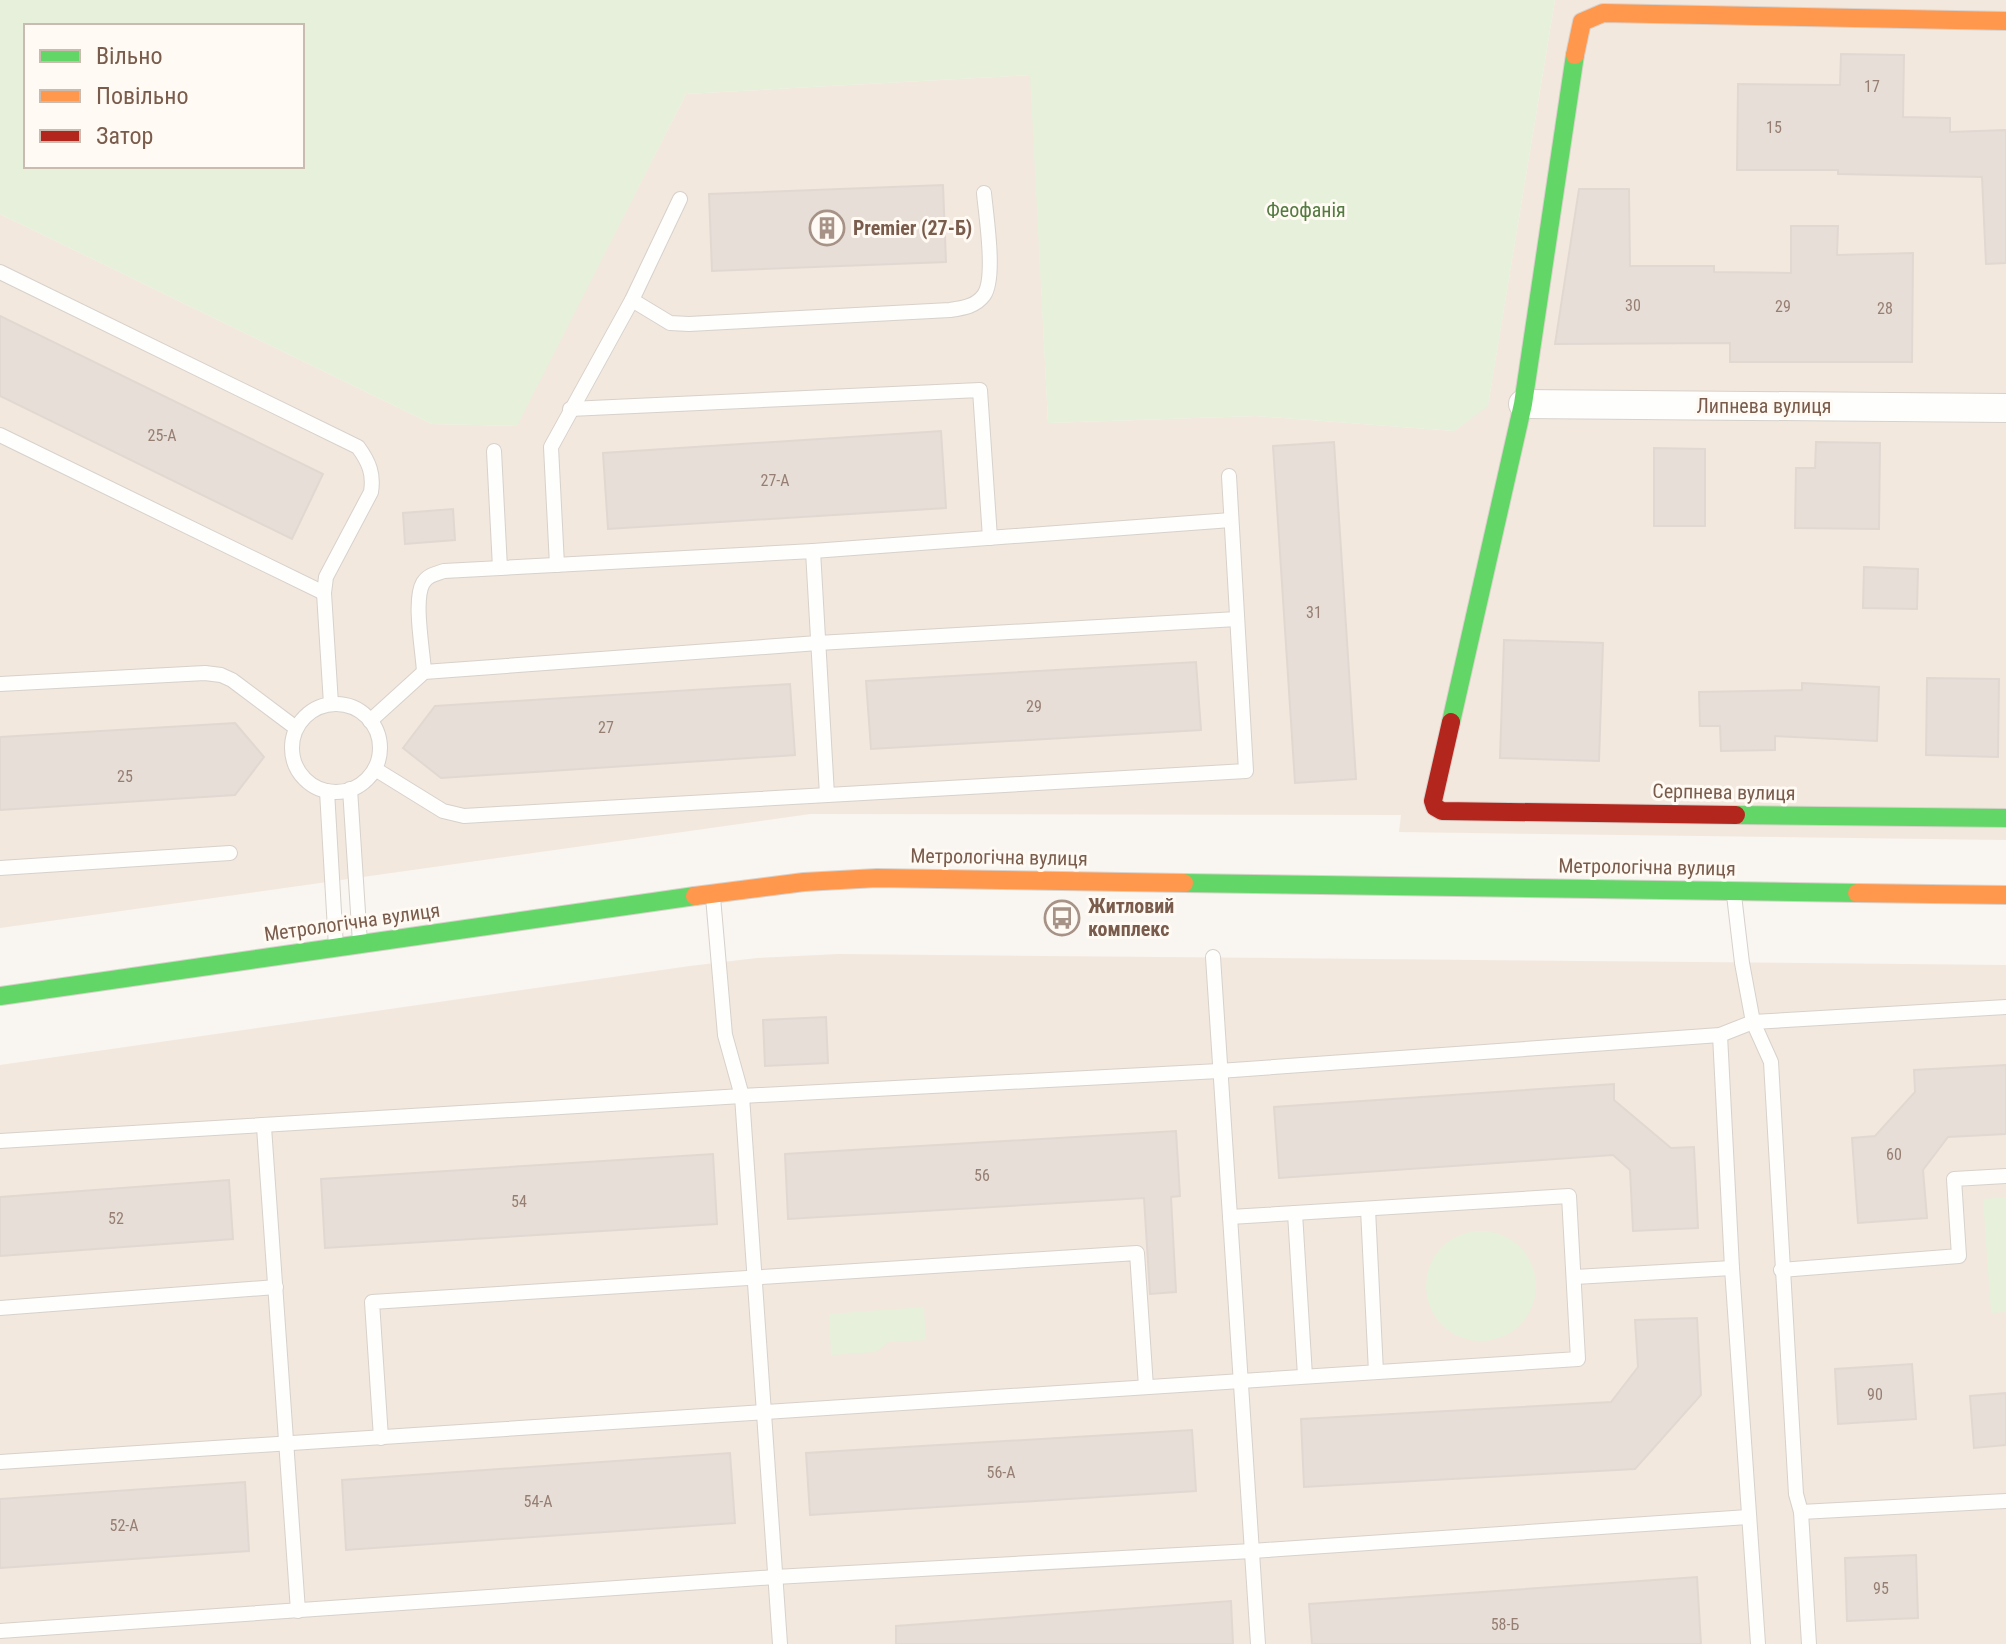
<svg xmlns="http://www.w3.org/2000/svg" width="2006" height="1644" viewBox="0 0 2006 1644" font-family="'Roboto Condensed',sans-serif">
<style>
.residential{fill:#f2e8de}
.green{fill:#e7f0db;fill-rule:evenodd}
.building{fill:#e6ded7;stroke:#e2d8d2;stroke-width:2}
.lines{fill:none;stroke-linecap:round;stroke-linejoin:round}
.lane-casing{stroke:#d7d1cb;stroke-width:16}
.street-casing{stroke:#d7d1cb;stroke-width:30}
.fast-casing{stroke:#d9d2cb;stroke-width:20}
.slow-casing{stroke:#d9d2cb;stroke-width:20}
.jam-casing{stroke:#d9d2cb;stroke-width:20}
.lane{stroke:#fefefd;stroke-width:14}
.street{stroke:#fefefd;stroke-width:28}
.fast{stroke:#63d668;stroke-width:18}
.slow{stroke:#ff974d;stroke-width:18}
.jam{stroke:#b3261e;stroke-width:18}
.labels{text-anchor:middle;dominant-baseline:central;stroke-width:6;stroke-linejoin:round;paint-order:stroke}
.number-label{font-size:16px;fill:#977e72}
.park-label{font-size:20px;fill:#537a41;stroke:#fffaf3}
.poi-label{font-size:20px;font-weight:bold;fill:#7a5c4d;stroke:#fffaf3;text-anchor:start}
.street-label{font-size:20px;fill:#7a5c4d;stroke:#fffaf3}
</style>
<rect width="100%" height="100%" fill="#f9f5f0"/>
<g class="residential">
<path d="M1555,0h451v840l-607,-8 2,-17 -591,-1 -810,114v-714l432,210 84,2 170,-332 345,-19 17,348 208,-7 198,15 34,-26z"/>
<path d="M839,954l1167,11v679h-2006v-579l690,-99 67,-8z"/>
</g>
<g class="green">
<path d="M0,0h1555l-67,406 -34,25 -198,-15 -208,7 -18,-348 -344,19 -169,332 -85,-2 -432,-210zM26,26h276v140h-276z"/>
<path d="M2006,1197v115l-15,1 -8,-114z"/>
<circle cx="1481" cy="1286" r="55"/>
<path d="M924,1307l2,33 -37,2 -13,10 -45,3 -2,-41z"/>
</g>
<g class="building">
<path d="M1841,54l63,1 -1,62 47,1v14l56,-2v133l-20,1 -4,-87 -144,-3v-4h-101l1,-86 102,1z"/>
<path d="M943,185l3,77 -234,9 -3,-77z"/>
<path d="M1579,189h50l1,77h84v6l77,1v-47h47l-1,29 76,-2 -1,109h-182v-19l-175,1z"/>
<path d="M0,316l323,158 -31,65 -292,-143z"/>
<path d="M941,431l5,77 -338,21 -5,-76z"/>
<path d="M1334,442l22,337 -61,4 -22,-337z"/>
<path d="M1816,442l64,1 -1,86 -84,-1 1,-60h19z"/>
<path d="M1654,448l51,1v77h-51z"/>
<path d="M453,509l2,31 -50,4 -2,-31z"/>
<path d="M1864,567l54,2 -1,40 -54,-1z"/>
<path d="M1504,640l99,3 -4,118 -99,-3z"/>
<path d="M1196,662l5,68 -330,19 -5,-68z"/>
<path d="M1927,678l72,1 -1,78 -72,-2z"/>
<path d="M1802,683l77,4 -2,54 -102,-5v14l-54,1 -1,-25h-20l-1,-34 103,-2z"/>
<path d="M790,684l5,71 -354,23 -38,-30 32,-42z"/>
<path d="M235,723l29,34 -29,38 -235,15v-73z"/>
<path d="M826,1017l2,46 -63,3 -2,-46z"/>
<path d="M2006,1065v69l-58,3 -25,33 4,48 -69,5 -6,-85 23,-2 40,-44 -1,-22z"/>
<path d="M1614,1084v16l57,48 23,-1 4,81 -65,3 -3,-61 -17,-15 -334,23 -5,-71z"/>
<path d="M1176,1131l4,65 -9,1 5,95 -26,2 -6,-96 -356,21 -3,-65z"/>
<path d="M713,1154l4,70 -392,24 -4,-69z"/>
<path d="M229,1180l4,59 -233,17v-59z"/>
<path d="M1697,1318l4,77 -66,74 -331,18 -3,-68 310,-17 27,-35 -3,-47z"/>
<path d="M1912,1364l4,55 -78,5 -3,-55z"/>
<path d="M2006,1393v52l-32,3 -4,-52z"/>
<path d="M1192,1430l4,61 -386,24 -4,-62z"/>
<path d="M730,1453l5,70 -389,27 -4,-70z"/>
<path d="M245,1482l4,69 -249,17v-69z"/>
<path d="M1916,1555l2,63 -71,3 -2,-63z"/>
<path d="M1697,1577l4,67h-389l-3,-40z"/>
<path d="M1231,1601l2,43h-337v-18z"/>
</g>
<g class="lines">
<g class="lane-casing">
<g id="lane">
<path d="M0,272l358,175c11,15 16,27 13,45l-45,85 -2,16 7,111"/>
<path d="M632,300l38,23 19,1 261,-14c14,-2 26,-4 34,-15 12,-17 2,-80 0,-102"/>
<path d="M570,409l410,-19 10,148"/>
<path d="M0,435l324,158"/>
<path d="M494,451l6,117"/>
<path d="M813,551l418,-31"/>
<path d="M557,565l-6,-118 81,-147 48,-101"/>
<path d="M424,672c-1,-21 -11,-72 -1,-89 5,-8 12,-9 21,-12l369,-20 14,244"/>
<path d="M0,684l205,-11 16,2 11,5 64,48"/>
<circle cx="336" cy="748" r="44"/>
<path d="M370,721l54,-49 394,-29 419,-24"/>
<path d="M375,769l68,42 21,5 782,-45 -17,-295"/>
<path d="M350,789l10,154"/>
<path d="M327,791l9,156"/>
<path d="M0,868l230,-15"/>
<path d="M1734,895l8,68 11,59 18,40 25,432 5,18 8,132"/>
<path d="M713,897l12,138 17,61 38,548"/>
<path d="M1213,957l45,687"/>
<path d="M1720,1035l12,233 26,376"/>
<path d="M264,1127l34,484"/>
<path d="M0,1141l742,-45 477,-25 501,-36 33,-13 253,-15"/>
<path d="M1368,1209l8,163"/>
<path d="M1295,1213l10,163"/>
<path d="M1781,1270l178,-14 -5,-77 52,-3"/>
<path d="M1575,1277l157,-9"/>
<path d="M0,1308l276,-21"/>
<path d="M381,1438l-9,-136 765,-49 9,134"/>
<path d="M0,1462l1578,-103 -9,-163 -339,21"/>
<path d="M1801,1512l205,-11"/>
<path d="M0,1631l775,-54 477,-26 496,-34"/>
</g>
</g>
<g class="street-casing">
<path id="street" d="M1523,404l483,4"/>
</g>
<g class="fast-casing">
<g id="fast">
<path d="M1451,722l72,-318 52,-349"/>
<path d="M1736,815l270,3"/>
<path d="M1184,883l673,10"/>
<path d="M0,996l695,-100"/>
</g>
</g>
<g class="slow-casing">
<g id="slow">
<path d="M1575,55l7,-33 21,-9 403,8"/>
<path d="M1857,893l149,2"/>
<path d="M695,896l109,-14 73,-4 307,5"/>
</g>
</g>
<g class="jam-casing">
<path id="jam" d="M1451,722l-18,79 2,6 7,4 294,4"/>
</g>
<use href="#lane" class="lane"/>
<use href="#street" class="street"/>
<use href="#fast" class="fast"/>
<use href="#slow" class="slow"/>
<use href="#jam" class="jam"/>
</g>
<defs>
<g id="building-ring" transform="scale(1.8)"><circle r="9.5" fill="#fffaf3" stroke="#a69286" stroke-width="1.5"/><path d="M-4-6H4V6H1V3H-1V6H-4ZM-2.5-4.3h1.7v1.8h-1.7ZM.8-4.3h1.7v1.8H.8ZM-2.5-1h1.7V.8h-1.7ZM.8-1h1.7V.8H.8Z" fill="#a69286"/></g>
<g id="bus-ring" transform="scale(1.8)"><circle r="9.5" fill="#fffaf3" stroke="#a69286" stroke-width="1.5"/><path d="M-5-6H5V4H4V6H2V4H-2V6H-4V4H-5ZM-3.5-4V0h7V-4ZM-3.5 1.2v1.5H-2V1.2ZM2 1.2v1.5H3.5V1.2Z" fill="#a69286"/></g>
</defs>
<g fill-rule="evenodd">
<use href="#building-ring" x="827" y="228"/>
<use href="#bus-ring" x="1062" y="918"/>
</g>
<g class="labels">
<g class="number-label">
<text x="1872" y="86">17</text>
<text x="1774" y="127">15</text>
<text x="1633" y="305">30</text>
<text x="1783" y="306">29</text>
<text x="1885" y="308">28</text>
<text x="162" y="435">25-А</text>
<text x="775" y="480">27-А</text>
<text x="1314" y="612">31</text>
<text x="1034" y="706">29</text>
<text x="606" y="727">27</text>
<text x="125" y="776">25</text>
<text x="1894" y="1154">60</text>
<text x="982" y="1175">56</text>
<text x="519" y="1201">54</text>
<text x="116" y="1218">52</text>
<text x="1875" y="1394">90</text>
<text x="1001" y="1472">56-А</text>
<text x="538" y="1501">54-А</text>
<text x="124" y="1525">52-А</text>
<text x="1881" y="1588">95</text>
<text x="1505" y="1624">58-Б</text>
</g>
<g class="park-label">
<text x="1306" y="210">Феофанія</text>
</g>
<g class="poi-label">
<text x="853" y="228">Premier (27-Б)</text>
<text x="1088" y="906">Житловий<tspan x="1088" dy="23">комплекс</tspan></text>
</g>
<g class="street-label">
<text x="1764" y="406">Липнева вулиця</text>
<text transform="translate(1724 792) rotate(1)">Серпнева вулиця</text>
<text transform="translate(999 857) rotate(1)">Метрологічна вулиця</text>
<text transform="translate(1647 867) rotate(1)">Метрологічна вулиця</text>
<text transform="translate(352 922) rotate(-8)">Метрологічна вулиця</text>
</g>
</g>
<rect x="24" y="24" width="280" height="144" fill="#fffaf3" stroke="#cabbb1" stroke-width="2"/>
<rect x="40" y="50" width="40" height="12" fill="#63d668" stroke="#cabbb1" stroke-width="2"/>
<text x="96" y="64" font-size="24" fill="#7a5c4d">Вільно</text>
<rect x="40" y="90" width="40" height="12" fill="#ff974d" stroke="#cabbb1" stroke-width="2"/>
<text x="96" y="104" font-size="24" fill="#7a5c4d">Повільно</text>
<rect x="40" y="130" width="40" height="12" fill="#b3261e" stroke="#cabbb1" stroke-width="2"/>
<text x="96" y="144" font-size="24" fill="#7a5c4d">Затор</text>
</svg>
